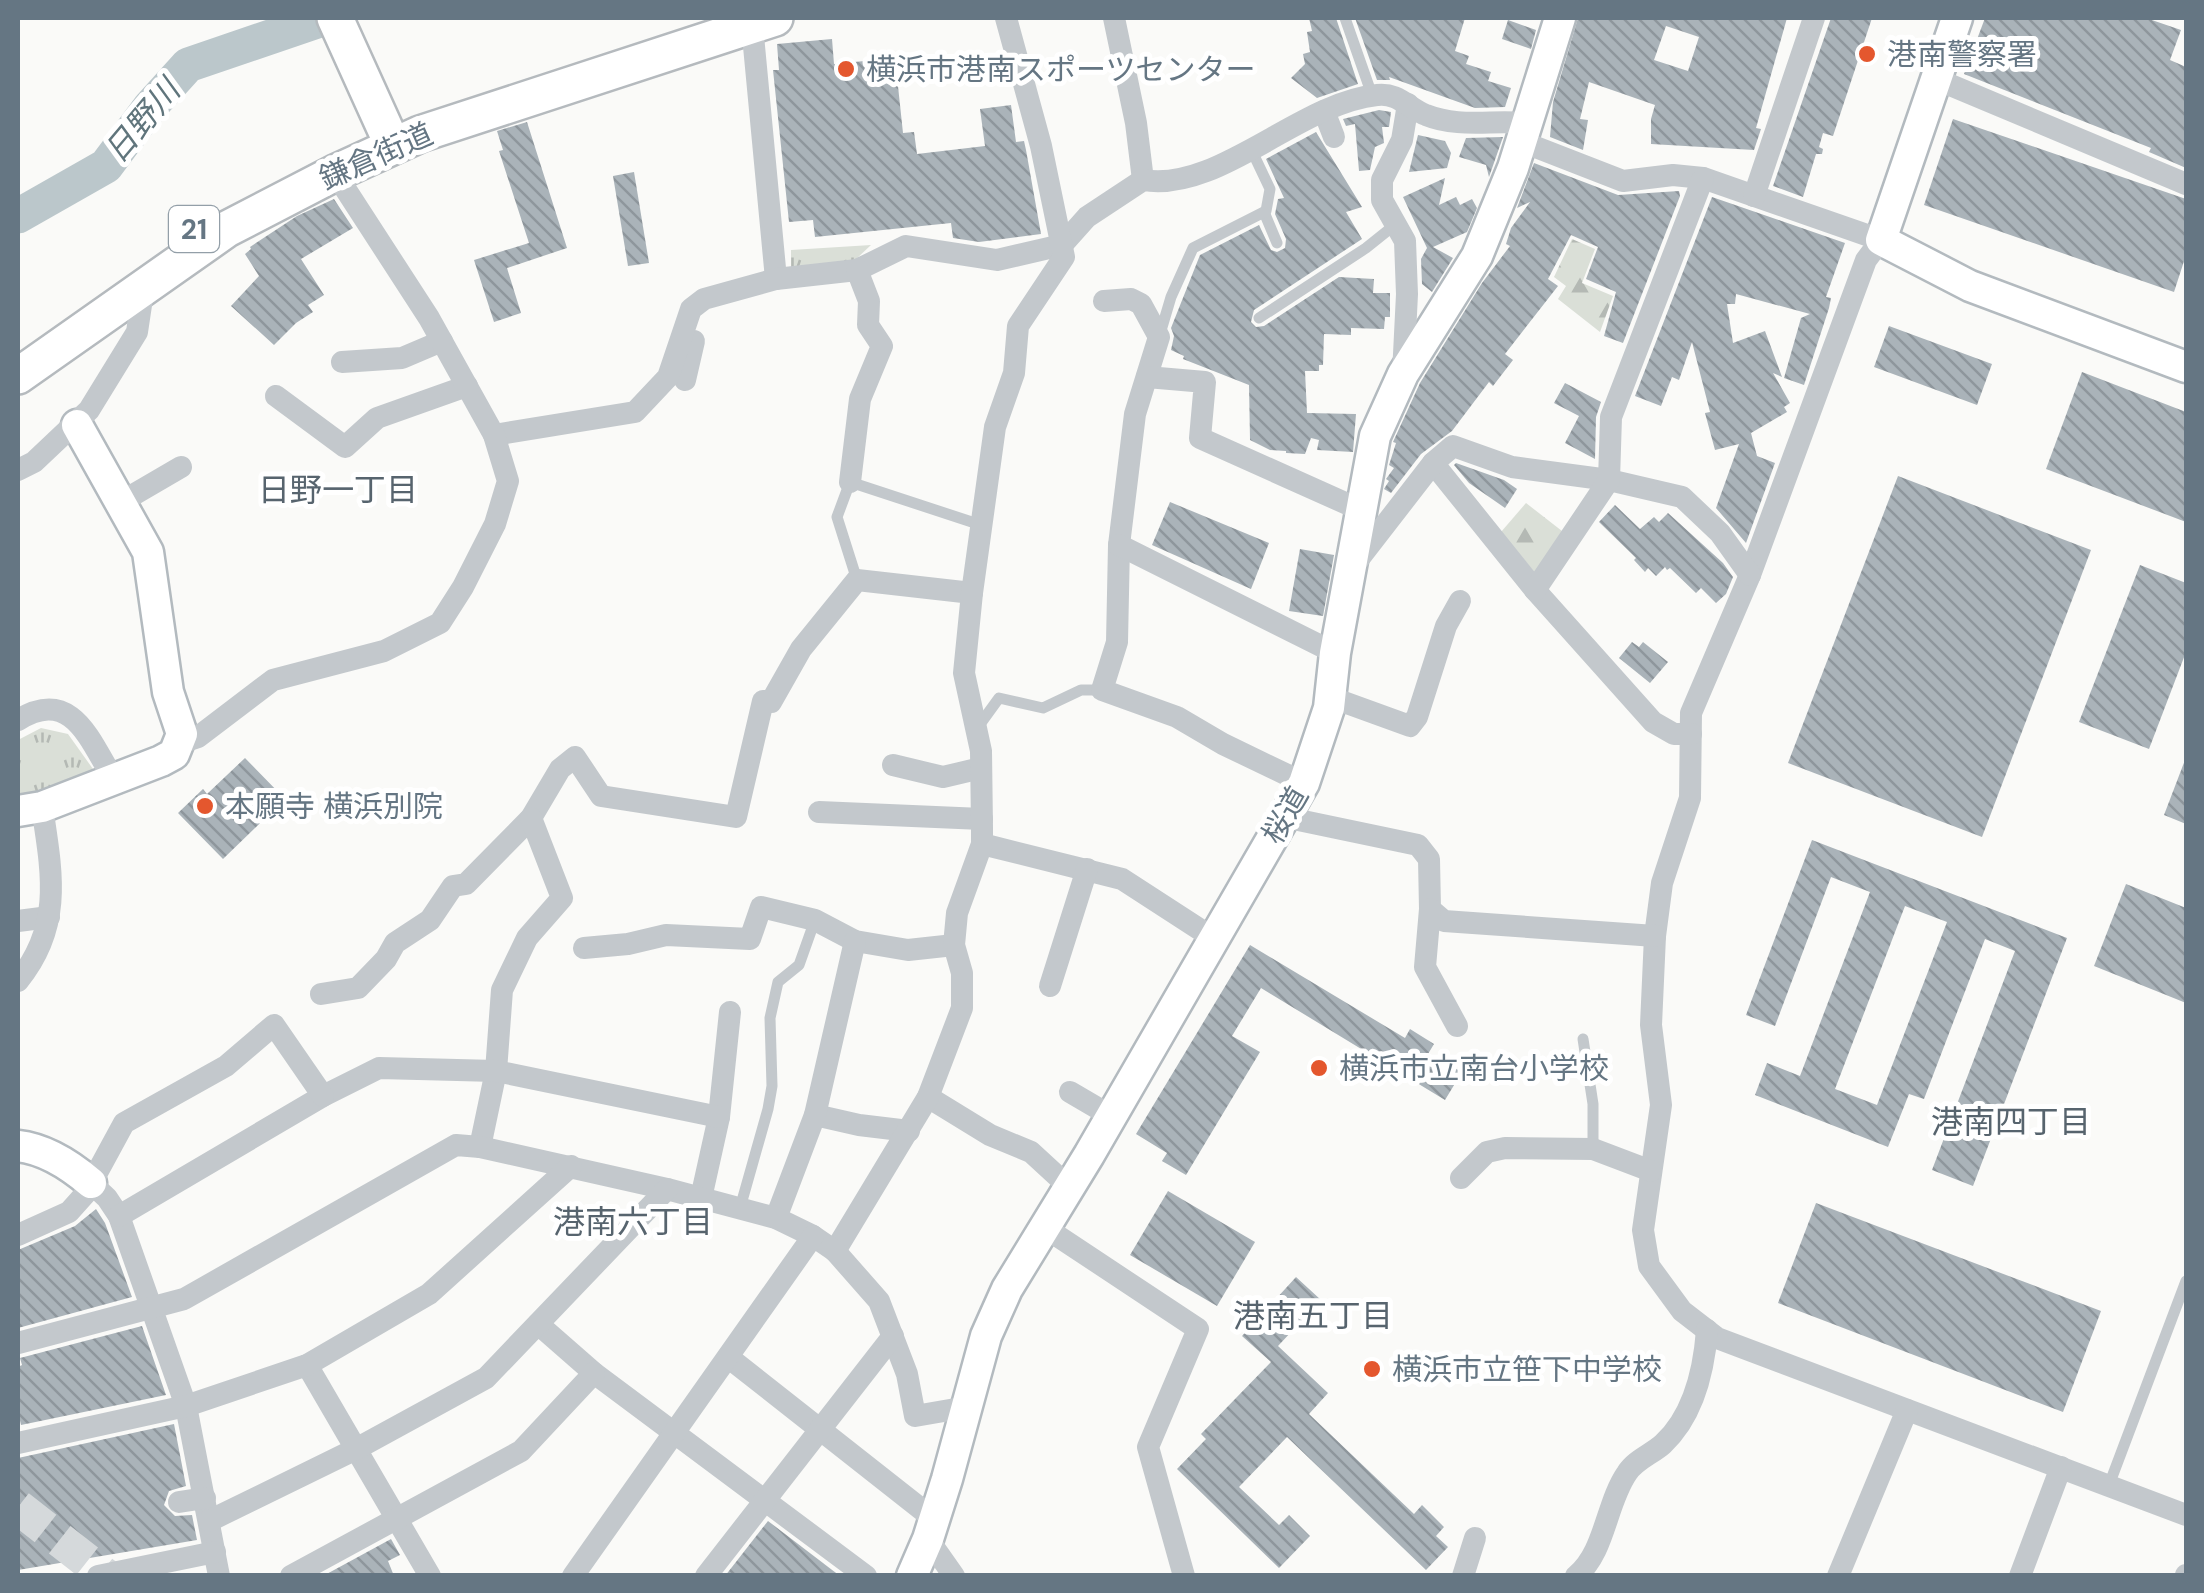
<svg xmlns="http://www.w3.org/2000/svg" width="2204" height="1593" viewBox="0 0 2204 1593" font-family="'DM Sans','Noto Sans JP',sans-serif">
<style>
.forest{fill:url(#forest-firs)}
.park{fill:url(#park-tufts)}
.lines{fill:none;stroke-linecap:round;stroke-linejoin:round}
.river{stroke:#bbc7cb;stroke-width:35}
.building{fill:url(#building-back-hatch);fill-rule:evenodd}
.primary-tunnel{stroke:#d5d9db;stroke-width:35;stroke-dasharray:35 18;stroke-linecap:butt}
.secondary-casing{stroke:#b3babf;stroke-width:35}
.primary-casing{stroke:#b5babe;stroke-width:40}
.lane{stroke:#c3c8cc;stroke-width:11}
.street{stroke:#c3c8cc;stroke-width:22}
.secondary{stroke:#fff;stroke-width:30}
.primary{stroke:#fff;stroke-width:35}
.poi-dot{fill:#e4572e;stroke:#fff;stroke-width:4}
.labels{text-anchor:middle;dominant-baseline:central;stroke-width:10;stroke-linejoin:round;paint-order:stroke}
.shield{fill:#fff;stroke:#939fa8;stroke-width:2.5}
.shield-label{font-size:28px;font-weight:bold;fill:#657683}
.poi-label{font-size:30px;fill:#657683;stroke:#fff;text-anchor:start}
.street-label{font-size:30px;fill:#657683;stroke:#fff}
.water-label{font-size:32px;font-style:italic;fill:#60757c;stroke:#fff}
.neighbourhood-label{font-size:32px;fill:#57646e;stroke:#fff}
</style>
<defs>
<pattern id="forest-firs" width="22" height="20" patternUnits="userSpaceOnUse" patternTransform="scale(2.5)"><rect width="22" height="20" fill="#dadfd7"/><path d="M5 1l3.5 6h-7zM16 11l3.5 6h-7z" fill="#b4b9b4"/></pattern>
<pattern id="park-tufts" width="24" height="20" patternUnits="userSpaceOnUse" patternTransform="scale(2.5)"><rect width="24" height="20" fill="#dadfd7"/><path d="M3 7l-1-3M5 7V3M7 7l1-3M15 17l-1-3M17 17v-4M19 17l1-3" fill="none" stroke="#b4b9b4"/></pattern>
<pattern id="building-back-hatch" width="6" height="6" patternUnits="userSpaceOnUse" patternTransform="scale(2.5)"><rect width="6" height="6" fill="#aab3b9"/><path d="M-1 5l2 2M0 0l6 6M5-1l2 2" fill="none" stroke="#8e969c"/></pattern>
</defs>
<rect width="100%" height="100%" fill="#fafaf8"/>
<g class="forest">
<path d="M1572,239l23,10 -13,34 31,13 -13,36 -42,-33 8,-13 -12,-9z"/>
<path d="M1526,503l36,28 -26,43 -35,-42z"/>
</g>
<g class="park">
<path d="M871,245l-18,17 -62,12v-24z"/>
<path d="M41,728l27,6 30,42 -80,23v-59z"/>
</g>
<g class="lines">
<path class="river" d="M18,216l88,-50 44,-59 38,-42 138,-47"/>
</g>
<g class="building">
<path d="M1309,18h27l22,66 -41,14 -26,-20 14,-14 -2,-10 7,-2 -3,-20 5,-1z"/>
<path d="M1355,18h110l-10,33 14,5 -3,8 25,8 -3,9 23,7 -6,19 -30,1 -86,-31 1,3h-13z"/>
<path d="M1578,18h209l-31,110 5,1 -7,21 -103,-6v-25l4,-14 -66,-23 -9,37 8,1 -5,30 -33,-13 3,-35zM1666,26l33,11 -11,34 -34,-11z"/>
<path d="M1831,18h41l-39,118 -10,-3 -4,14 4,2 -1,5h-6l-13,43 -30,-11z"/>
<path d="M1985,18h161l35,12 -11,30 16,7v101l-37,-16 2,-4 -187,-74z"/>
<path d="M1508,20l28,10 -5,19 -29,-10z"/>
<path d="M832,39l2,25 61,-6 8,75 11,-1 3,22 68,-8 -5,-37 31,-4 5,37 8,-1 2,9 15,84 -62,8 -26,-4 -2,-15 -136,14 -2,-17 -24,2 -16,-152h6l-2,-26z"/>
<path d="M1379,110l12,2 -2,15h-7l2,16 -9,4 -5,23 -11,1 -4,-47 -9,2 -3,-7z"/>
<path d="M1953,119l233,80v56l-12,37 -250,-87z"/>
<path d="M527,122l40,126 -60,20 14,45 -27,9 -20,-62 55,-17 -30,-92 4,-1 -6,-19z"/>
<path d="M1316,132l46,75 -16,5 16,27 -108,71 -3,12 5,5 8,-1 75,-49 35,2 -1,14h17v24h-5l-1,12 -33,-1v7l-27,-1 -1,31h-4v6h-14l2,42 49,1 -3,38 -36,-2 2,-10 -8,-2 -6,16 -19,-1v-2l-16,-1 -20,-10 -1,-55 -66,-26 1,-3 -13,-6 3,-14 -3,-8 29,-73 59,-30 12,25 6,2 8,-4 1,-9 -11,-25 3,-15 6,-1 -18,-39z"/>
<path d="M1418,135l27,6 6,12 -4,15 -38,4z"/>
<path d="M1503,137l-14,40 -3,-12 -27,-8 7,-19z"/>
<path d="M1534,163l84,32 61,-4 1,5 -57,147 -19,-7 12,-44 -30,-13 12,-32 -27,-12 -23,44 10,7 -53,68 8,6 -20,26 -4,-4 -37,49 -31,23 -30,39 -7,-4 5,-8 -3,-2 8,-11 -5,-3 7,-22 -3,-1 27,-59 62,-100 28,-37 -4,-2 5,-16 19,-26 -13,6z"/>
<path d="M634,172l15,91 -21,3 -15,-90z"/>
<path d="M1445,178l-6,27 17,-8 4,8 12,-6 5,9 -10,24 -34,15 20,11 -21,34 -10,-8 -1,-25 6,-11 -24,-51z"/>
<path d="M1712,197l133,46 -19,54 5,1 -2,10 -25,77 -20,-7 17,-60 9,-4 -74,-20 -1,10h-8l6,39 32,-12 17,46 -9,-4 17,30 -6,4 3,5 -36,21 6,23 18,7 -29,80 -30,-35 23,-64 -24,6 -10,-37 5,-1 -18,-70 -13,38 -7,-3 -11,29 -26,-10z"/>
<path d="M334,199l19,29 -52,31 23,36 -16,10 5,7 -17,11 -22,22 -43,-39 28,-30 -14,-22 6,-5 -1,-2 47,-31z"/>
<path d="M1889,326l103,38 -15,41 -103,-38z"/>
<path d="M2082,372l104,40v110l-140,-53z"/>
<path d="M1565,383l36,19 -5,15 -1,42 -30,-16 14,-27 -25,-13z"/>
<path d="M1456,463l48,17 13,9 -12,19 -36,-25 -15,-18z"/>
<path d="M1898,476l193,74 -109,287 -194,-74z"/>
<path d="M1170,502l99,41 -18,46 -99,-44z"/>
<path d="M1615,505l25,24 14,-12 5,5 9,-9 55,50 10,14 -7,17 -10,9 -15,-15 -5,5 -26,-25 -3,2 -2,-3 -9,9 -8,-8 -3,4 -11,-12 2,-2 -37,-36z"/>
<path d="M1300,549l34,6 -11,61 -34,-5z"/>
<path d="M2140,565l46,18v69l-37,97 -70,-27z"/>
<path d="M1632,642l7,5 4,-5 25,20 -18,21 -31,-25z"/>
<path d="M245,758l40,41 -62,60 -45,-46 25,-24 4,5z"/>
<path d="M2185,760h1v64l-22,-9z"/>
<path d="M1812,840l255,98 -94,248 -41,-16 83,-219 -30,-12 -61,160 -15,-5 -21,53 -133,-52 12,-32 33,13 70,-184 -39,-15 -56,149 -29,-11zM1905,906l42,16 -70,183 -42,-16z"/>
<path d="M2126,884l60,24v95l-92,-37z"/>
<path d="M1250,945l155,93 5,-9 24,15 -6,10 34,18 -17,28 -184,-112 -29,48 28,16 -74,123 -24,-14 5,-8 -31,-19z"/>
<path d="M1168,1191l87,51 -38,64 -87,-51z"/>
<path d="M1816,1203l285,108 -38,101 -285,-109z"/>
<path d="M96,1209l9,14 27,74 -114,31v-78l57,-24z"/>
<path d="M1296,1277l25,23 -43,46 50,47 -19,21 105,100 8,-9 22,22 -8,9 12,11 -22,23 -139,-133 -48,50 40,38 10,-10 21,21 -31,32 -102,-99 29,-30 -5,-5 70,-72 -29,-26z"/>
<path d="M142,1326l24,69 -145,30 -3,-13v-45l4,-2 -2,-7z"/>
<path d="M174,1424l12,62 -17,5 -5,14 11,11 17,-1 5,25 -179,30v-112z"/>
<path d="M768,1521l72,55h-115z"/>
<path d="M391,1539l9,16 -12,6 6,15h-71z"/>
</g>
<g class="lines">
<path class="primary-tunnel" d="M18,1507l88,69"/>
<g class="secondary-casing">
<g id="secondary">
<path d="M1957,18l-76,222 89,46 216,81"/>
<path d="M18,811l24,-4 119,-46 13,-7 8,-20 -14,-42 -20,-140 -71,-127"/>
<path d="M18,1146c27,3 52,19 73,37"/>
<path d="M912,1576l16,-37 19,-60 39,-143 21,-47 82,-134 215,-372 25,-75 6,-55 40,-217 28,-62 74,-118 36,-88 47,-150"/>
</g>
</g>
<g class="primary-casing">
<g id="primary">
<path d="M335,18l58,128"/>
<path d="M18,376l209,-147 108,-56 85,-39 355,-116"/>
</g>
</g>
<g class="lane">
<path d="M1345,18l27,77"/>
<path d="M1264,212l13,31"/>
<path d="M1259,318l107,-70 30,-24"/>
<path d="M1160,334l11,-37 22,-49 73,-37 4,-22 -19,-40"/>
<path d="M857,580l-20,-63 13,-35 131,43"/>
<path d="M978,727l21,-29 44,10 38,-18h21"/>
<path d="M1583,1039l10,65v45"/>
<path d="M740,1208l28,-99 4,-23 -2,-68 8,-36 21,-17 16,-45"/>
<path d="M2109,1485l77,-204"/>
</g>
<g class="street">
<path d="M1114,18l22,105 7,57"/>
<path d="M752,25l24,254"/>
<path d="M1936,79l250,105"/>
<path d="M1324,111l10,26"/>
<path d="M1520,141l103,40 50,-6 30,3 178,62 -15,20 -116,315 -59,138 -1,85 -28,85 -7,53 -4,89 10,80 -18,125 6,36 33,45 35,27 469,177"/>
<path d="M1754,196l60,-178"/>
<path d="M1104,301l27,-2 10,5 18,33 -24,77 -16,131 -2,97 -15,48 75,27 46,27 81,39"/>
<path d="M342,362l60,-4 40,-17"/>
<path d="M1403,374l4,-80 -2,-53 -23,-41v-20l20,-40 6,-36"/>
<path d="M1147,377l58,5 -5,56 163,73"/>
<path d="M685,380l9,-39"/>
<path d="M276,396l69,51 32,-29 90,-32"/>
<path d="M494,435l141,-23 33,-35 23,-68 13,-10 72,-20 81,-9 49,-24 91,14 65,-15 25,-28 56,-37c75,13 156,-77 234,-85 21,-3 32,14 49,20 32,13 65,5 99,8"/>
<path d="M1433,463l102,127 118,132 21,12h17"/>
<path d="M18,470l16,-8 55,-52 48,-78 7,-47"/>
<path d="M850,482l10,-83 22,-53 -14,-21 1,-24 -12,-31"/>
<path d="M121,502l60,-35"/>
<path d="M1119,545l216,108"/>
<path d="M1354,565l79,-102 20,-17 59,21 97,13 73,17 38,36 30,42"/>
<path d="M1535,590l74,-110 2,-63 92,-239"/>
<path d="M1330,697l80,29 7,-9 29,-91 14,-25"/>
<path d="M18,720c54,-33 71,19 96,60"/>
<path d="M180,743l18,-6 75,-57 111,-29 56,-28 23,-36 32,-63 13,-43 -14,-46 -65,-117 -94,-145"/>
<path d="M893,765l50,12 38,-9"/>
<path d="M819,812l163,7"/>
<path d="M1284,817l134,28 11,14 1,50 14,12 211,15"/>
<path d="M982,844l140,35 91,59"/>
<path d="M1430,909l-5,58 32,59"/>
<path d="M18,921l31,-4"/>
<path d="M584,948l44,-4 38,-9 84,4 11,-32 54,13 40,21 53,9 46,-5"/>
<path d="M18,981c45,-55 34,-108 24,-174"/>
<path d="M1050,986l37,-117"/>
<path d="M321,994l37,-6 28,-29 9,-16 35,-23 23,-34 13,-2 65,-66 29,-49 15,-12 26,39 135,21 27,-116 8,1 30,-53 56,-69 115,13"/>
<path d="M1070,1092l41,24"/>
<path d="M928,1097l62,38 41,17 38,35"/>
<path d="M815,1115l44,10 50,6"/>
<path d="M480,1147l16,-76 6,-81 25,-52 35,-40 -31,-80"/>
<path d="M1461,1178l26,-26 18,-4 88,1 58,22"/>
<path d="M91,1183l16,15 12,18 67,190 33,170"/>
<path d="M701,1198l18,-81 11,-105"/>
<path d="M119,1216l204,-120 56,-28 117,3 223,46"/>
<path d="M776,1218l39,-103 40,-174"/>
<path d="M1044,1227l154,102 -50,118 36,129"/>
<path d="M18,1235l51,-23 17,-19 38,-70 102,-57 48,-41 49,71"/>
<path d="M835,1251l93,-154 34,-89v-35l-8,-28 3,-32 25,-69v-16l-1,-77 -17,-78 8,-80 23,-166 19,-54 4,-47 46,-69 -23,-111 -35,-128"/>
<path d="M538,1324l56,49 272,203"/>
<path d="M18,1343l166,-44 272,-154 24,2 187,42 109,29 37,18 22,15 44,50 28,73 8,42 52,-9"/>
<path d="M728,1357l207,163"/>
<path d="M307,1365l123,211"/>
<path d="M18,1443l168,-37 121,-41 122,-71 142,-128"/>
<path d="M179,1502l26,-4"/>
<path d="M209,1521l147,-72 130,-71 181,-189"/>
<path d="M928,1539l26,37"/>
<path d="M98,1576l117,-24"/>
<path d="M291,1576l230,-125 73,-78"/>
<path d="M573,1576l240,-340"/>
<path d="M706,1576l187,-240"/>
<path d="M1463,1576l12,-38"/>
<path d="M1576,1576c29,-23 30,-73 51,-103 8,-13 25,-19 36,-29 31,-29 41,-74 44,-114"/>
<path d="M1838,1576l69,-166"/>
<path d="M2020,1576l41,-109"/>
<path d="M2186,1576v-1"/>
</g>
<use href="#secondary" class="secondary"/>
<use href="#primary" class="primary"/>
</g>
<g class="poi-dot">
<circle cx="1867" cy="54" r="10"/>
<circle cx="846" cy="69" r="10"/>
<circle cx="205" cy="806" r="10"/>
<circle cx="1319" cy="1068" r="10"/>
<circle cx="1372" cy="1369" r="10"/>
</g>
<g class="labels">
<rect class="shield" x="169" y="206" width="50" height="46" rx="8"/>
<g class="shield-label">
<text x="194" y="229">21</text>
</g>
<g class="poi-label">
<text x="1887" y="54">港南警察署</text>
<text x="866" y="69">横浜市港南スポーツセンター</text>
<text x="225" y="806">本願寺 横浜別院</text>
<text x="1339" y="1068">横浜市立南台小学校</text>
<text x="1392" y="1369">横浜市立笹下中学校</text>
</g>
<g class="street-label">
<text transform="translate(376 156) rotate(-24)">鎌倉街道</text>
<text transform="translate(1285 815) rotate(-60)">桜道</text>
</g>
<g class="water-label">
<text transform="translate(142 121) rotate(-50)">日野川</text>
</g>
<g class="neighbourhood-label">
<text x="338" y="490">日野一丁目</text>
<text x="2011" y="1122">港南四丁目</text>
<text x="633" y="1222">港南六丁目</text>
<text x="1313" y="1316">港南五丁目</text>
</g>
</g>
<rect width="2204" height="1593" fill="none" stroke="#657683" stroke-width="40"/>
</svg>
